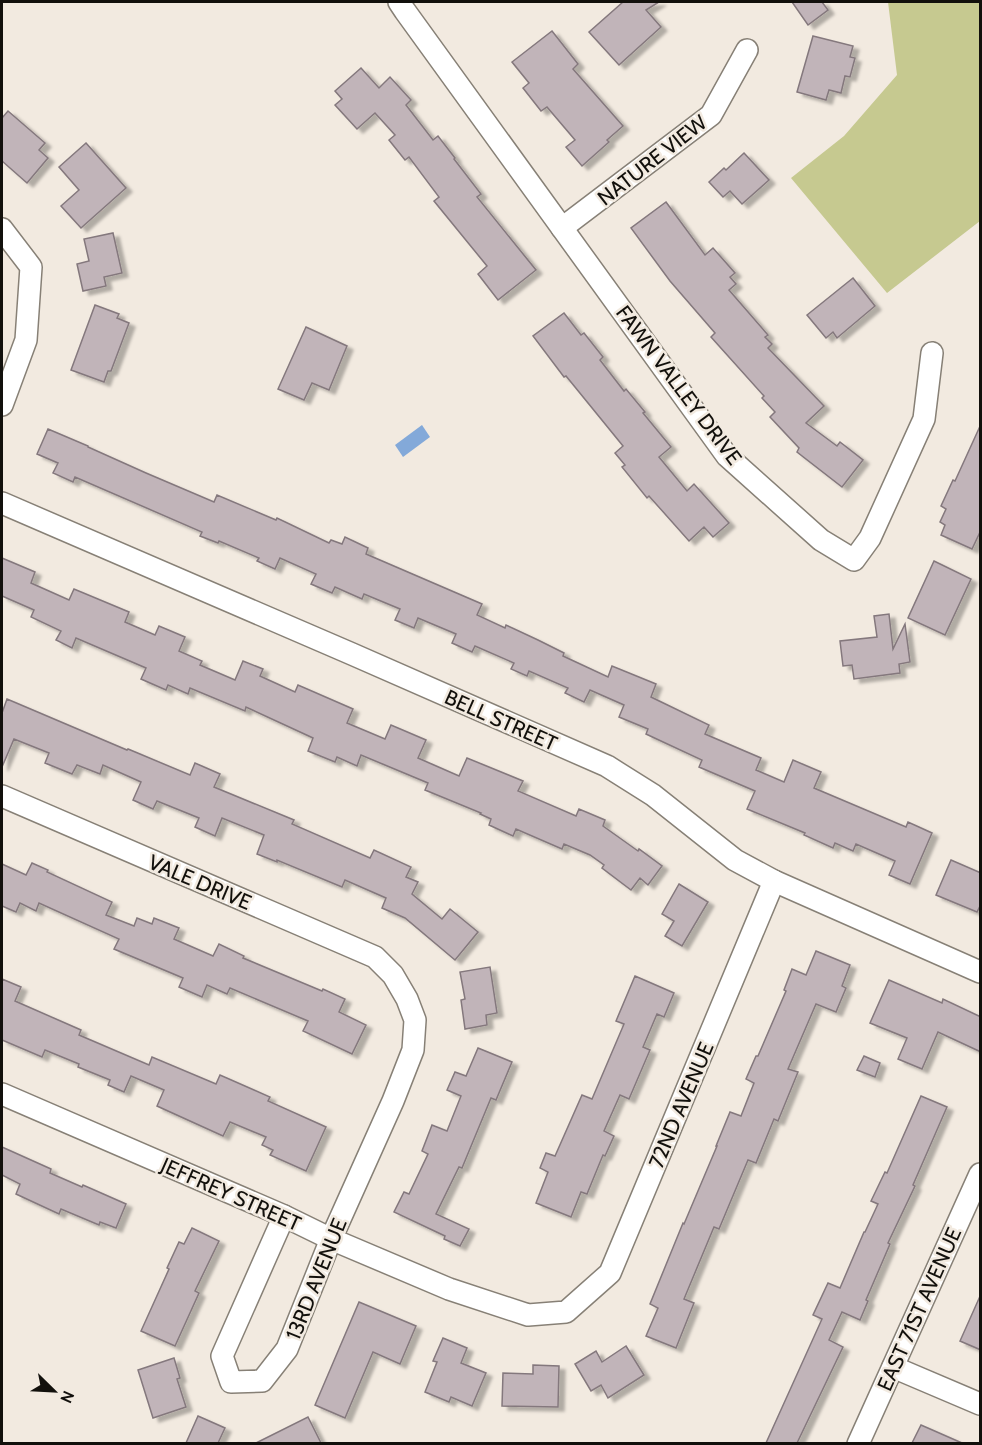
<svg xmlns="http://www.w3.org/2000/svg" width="982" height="1445" viewBox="0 0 982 1445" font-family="Cabin,sans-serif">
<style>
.green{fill:#c6c990}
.water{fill:#83a9d9}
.building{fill:#c1b4b9;stroke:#84787d;stroke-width:1.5;filter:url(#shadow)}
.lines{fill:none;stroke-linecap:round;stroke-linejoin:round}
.street-casing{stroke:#878076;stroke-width:24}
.street{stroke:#fff;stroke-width:21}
.labels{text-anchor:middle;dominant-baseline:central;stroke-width:5;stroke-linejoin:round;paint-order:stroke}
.street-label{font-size:21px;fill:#12100c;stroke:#f2eae0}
</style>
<defs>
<filter id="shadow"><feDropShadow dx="6" dy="4" stdDeviation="1.5" flood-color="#0004"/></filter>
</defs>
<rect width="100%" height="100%" fill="#f2eae0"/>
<path class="green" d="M888,2h92v219l-93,72 -96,-115 53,-42 53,-61z"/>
<path class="water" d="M422,425l8,12 -27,20 -8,-12z"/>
<g class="building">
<path d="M623,2h36l-13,8 15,17 -42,38 -30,-33z"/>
<path d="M792,2h30l6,8 -20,15z"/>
<path d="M552,31l26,33 -5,5 50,57 -16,14 2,2 -27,24 -16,-19 9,-7 -28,-33 -6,4 -18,-23 6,-5 -17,-21z"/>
<path d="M813,36l40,10 -3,11 5,1 -5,19 -5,-1 -4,17 -12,-3 -3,10 -29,-8z"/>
<path d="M361,68l18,20 11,-11 21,23 -5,5 27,35 5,-4 17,22 -1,1 27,35 -4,3 59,73 -38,30 -20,-26 9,-8 -53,-65 5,-4 -30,-40 -4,3 -16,-20 6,-5 -20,-22 -18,16 -22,-24 7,-6 -7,-8z"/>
<path d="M8,111l37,32 -6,7 9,8 -21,25 -25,-22v-43z"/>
<path d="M86,143l40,45 -45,40 -20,-22 18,-16 -20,-23z"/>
<path d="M744,153l25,27 -27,24 -12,-13 -7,6 -14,-15 15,-14 2,2z"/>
<path d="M666,202l39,53 8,-7 22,25 -5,4 6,7 -7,6 39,45 -3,2 7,7 -4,4 56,58 -18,17 31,23 3,-4 23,18 -21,27 -45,-35 2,-4 -29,-31 5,-5 -13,-14 2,-2 -53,-59 4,-4 -45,-52 -39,-53z"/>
<path d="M113,233l9,40 -18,4 2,9 -23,5 -6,-27 12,-3 -5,-22z"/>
<path d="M853,278l22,28 -38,32 -4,-6 -7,6 -19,-23z"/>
<path d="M95,305l24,9 -2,4 12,5 -18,48h-3l-4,11 -33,-12z"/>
<path d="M564,313l17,22 3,-2 19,24 -3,3 24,31 2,-2 19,23 -2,1 28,34 -12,10 28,34 7,-7 35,39 -16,14 -9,-10 -15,14 -40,-45 -2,2 -25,-31 3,-2 -10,-12 8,-7 -57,-70 -2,1 -31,-41z"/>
<path d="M306,327l41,19 -18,44 -17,-7 -8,17 -26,-11z"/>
<path d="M981,424v106l-9,19 -31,-14 4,-10 -5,-3 6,-13 -5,-3 12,-26 2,1z"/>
<path d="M48,429l40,17v1l58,26 68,29 3,-7 59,25 1,-2 52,25 2,-3 11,4 3,-7 23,11 -2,6 116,50 -5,11 28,13 1,-3 32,15 26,13 -1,3 45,21 4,-11 44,18 -5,13 58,28 -4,9 56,24 -5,12 28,12 9,-22 28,12 -7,16 92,39 2,-5 24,11 -22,51 -21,-9 6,-14 -39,-17 -3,7 -18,-8 -2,5 -29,-13 1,-2 -58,-24 8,-18 -56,-24 3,-7 -56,-26 2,-5 -29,-12 5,-12 -34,-15 -6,12 -19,-9 3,-5 -39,-17 -2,5 -16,-7 3,-6 -39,-17 -3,6 -20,-9 4,-9 -38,-16 -4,10 -19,-8 5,-11 -36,-15 -2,5 -27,-12 -3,6 -21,-9 5,-10 -36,-16 -5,11 -18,-8 2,-3 -40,-17 -1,2 -18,-7 2,-4 -127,-55 -2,5 -20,-9 5,-10 -21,-9z"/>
<path d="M2,558l33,14 -4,11 38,17 5,-11 55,23 -4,10 30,13 4,-9 26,11 -6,14 23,10 -2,4 35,15 8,-19 20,8 -3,7 35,16 3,-7 55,24 -6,14 38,16 6,-14 35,15 -8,18 41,18 8,-18 56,23 -5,10 58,25 3,-7 26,11 -2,6 35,25 1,-2 23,17 -14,19 -8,-7 -9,12 -29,-22 2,-3 -14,-10 -26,-11 -2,5 -46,-20 -3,7 -24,-11 2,-6 -11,-5 1,-1 -56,-23 3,-7 -67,-28 -4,11 -20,-9 -2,5 -27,-11 5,-13 -67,-31 -1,4 -55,-23 -2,6 -20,-9 -2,5 -25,-11 5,-11 -70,-30 -4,10 -16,-8 5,-9 -30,-14 3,-7 -32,-14z"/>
<path d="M934,561l37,18 -26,56 -37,-17z"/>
<path d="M889,614l4,35 12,-25 5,38 -11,2 1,9 -46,6 -2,-14 -9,1 -3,-25 37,-4 -3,-21z"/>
<path d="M7,699l120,51 1,-1 62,26 5,-12 25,11 -6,13 80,33 -2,4 78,34 4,-8 37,17 -5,10 12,5 -6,12 30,25 8,-10 28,23 -23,28 -50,-42 -23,-10 4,-10 -41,-18 -3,7 -65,-27v2l-20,-8 7,-19 -42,-17 -7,18 -20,-9 4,-9 -42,-17 -4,8 -20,-9 8,-18 -38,-17 -3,9 -23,-9 -5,9 -27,-11 4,-10 -35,-14 -12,28v-54z"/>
<path d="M951,860l30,13v31l-4,8 -41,-17z"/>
<path d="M32,863l16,7 -1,2 65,30 -6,13 28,11 3,-8 15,6 2,-6 25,10 -5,11 39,17 6,-12 25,12 -1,2 79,33 1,-2 22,10 -6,13 27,13 -14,29 -49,-23 5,-10 -78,-33 -3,6 -20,-9 -5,12 -23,-10 4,-9 -69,-29 5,-10 -80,-36 -3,8 -16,-8 -4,9 -14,-6v-42l24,11z"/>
<path d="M679,884l29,18 -26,44 -17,-10 9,-15 -12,-7z"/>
<path d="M816,951l34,14 -8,21 4,2 -10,24 -20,-8 -28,65 10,3 -20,49 -4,-2 -18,44 -8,-3 -29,69 -5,-2 -30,72 10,4 -18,45 -30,-12 12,-28 -8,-4 33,-81 1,1 33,-78h-1l14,-34 11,4 13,-33 -8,-4 10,-23h2l28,-65 -2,-1 8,-21 14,6z"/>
<path d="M490,967l7,46 -11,2 1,10 -22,4 -4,-29 4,-1 -5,-27z"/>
<path d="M635,976l39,17 -10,24 -7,-3 -14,33 7,3 -21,49 -9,-4 -16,36 10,5 -9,20 -2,-1 -16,39 -6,-2 -10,25 -35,-14 12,-31 -8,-4 6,-15 9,3 27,-61 10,4 32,-75 -8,-3z"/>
<path d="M2,979l19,8 -6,14 66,29 -2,5 70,30 3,-8 64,27 4,-9 50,22 -2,4 58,26 -20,44 -36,-16 3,-5 -11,-5 4,-8 -36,-15 -7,14 -66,-30 7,-16 -33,-14 -7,16 -16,-7 2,-5 -32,-13 1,-3 -34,-14 -3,7 -40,-17z"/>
<path d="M889,980l53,23 1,-4 38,18v35l-43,-20 -16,37 -24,-10 9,-21 -37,-15z"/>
<path d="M478,1048l34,14 -16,38 -5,-2 -29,70 -3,-1 -23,47 33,15 -9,17 -16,-7 1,-3 -51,-24 10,-20 5,2 19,-40 -6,-3 10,-26 15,6 14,-35 -14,-6 8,-18 11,4z"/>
<path d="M864,1056l16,7 -5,14 -18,-7z"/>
<path d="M921,1096l26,11 -34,78 2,1 -27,57 2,1 -24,56 2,1 -8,19 -18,-8 -13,28 14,7 -46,96h-31l56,-124 -9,-4 15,-32 12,5 24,-56h1l13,-28 -7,-3 14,-29 2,1z"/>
<path d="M2,1147l49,22 -1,4 32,14 1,-2 43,19 -10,24 -16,-6 -1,3 -38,-16 -2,5 -43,-20 4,-10 -18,-9z"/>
<path d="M192,1228l27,13 -24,50 4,2 -24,53 -34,-15 28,-62 -2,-1 12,-26 5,2z"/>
<path d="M981,1294v56l-21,-9z"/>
<path d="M359,1302l57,24 -16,38 -27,-12 -28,66 -30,-13z"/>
<path d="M443,1338l24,10 -6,15 25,10 -14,33 -21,-9 -2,5 -24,-10 12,-30 -4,-1z"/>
<path d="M626,1346l18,29 -36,23 -7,-13 -10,6 -16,-27 21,-13 6,11z"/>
<path d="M174,1358l6,20 -3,1 9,28 -33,11 -15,-48z"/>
<path d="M533,1365l26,1 -1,41 -56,-1 1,-33 30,1z"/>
<path d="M198,1416l27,12 -7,15h-32z"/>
<path d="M308,1417l13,26h-65z"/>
<path d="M921,1425l41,18h-50z"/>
</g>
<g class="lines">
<g class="street-casing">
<g id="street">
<path d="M399,2l6,9 322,445 94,84 33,20 16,-22 54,-119 8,-66"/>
<path d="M562,228l149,-113 36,-65"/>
<path d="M2,229l29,38 -5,73 -24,65"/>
<path d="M2,503l350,151 255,112 46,29 82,65 39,21 206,91"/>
<path d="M2,796l373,161 18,18 14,24 8,21 -2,30 -20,51 -62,138 -44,110 -25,32 -31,1 -9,-26 62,-140"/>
<path d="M2,1094l282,122 47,23 118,50 79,26 38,-3 44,-39 164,-392"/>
<path d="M893,1367l87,37"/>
<path d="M858,1444l122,-270"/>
</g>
</g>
<use href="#street" class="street"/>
</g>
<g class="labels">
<g class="street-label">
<text transform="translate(652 160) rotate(-38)">NATURE VIEW</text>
<text transform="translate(679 385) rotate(53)">FAWN VALLEY DRIVE</text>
<text transform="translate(501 720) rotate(24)">BELL STREET</text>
<text transform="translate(200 882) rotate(23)">VALE DRIVE</text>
<text transform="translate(681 1105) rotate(-67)">72ND AVENUE</text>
<text transform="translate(231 1194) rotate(24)">JEFFREY STREET</text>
<text transform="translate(316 1279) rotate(-68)">13RD AVENUE</text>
<text transform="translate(919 1309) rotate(-66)">EAST 71ST AVENUE</text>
</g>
</g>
<rect width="982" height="1445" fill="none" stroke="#12100c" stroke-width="6"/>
<g transform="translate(54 1391) rotate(114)" stroke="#f2eae0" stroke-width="4.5" paint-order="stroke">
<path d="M0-4.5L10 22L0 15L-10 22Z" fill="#12100c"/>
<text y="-9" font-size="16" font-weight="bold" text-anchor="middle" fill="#12100c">N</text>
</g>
</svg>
